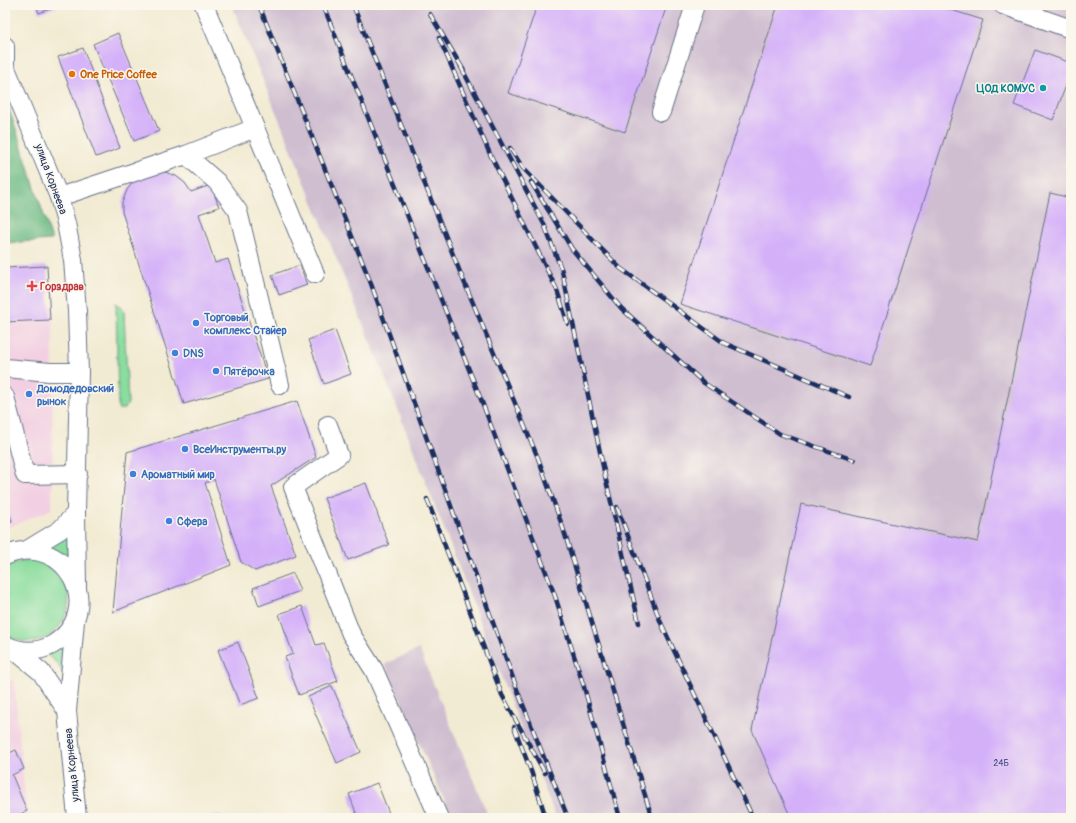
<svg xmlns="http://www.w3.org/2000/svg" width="1076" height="823" viewBox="0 0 1076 823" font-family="Pangolin,sans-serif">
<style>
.built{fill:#f2cfe2}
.industrial{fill:#cfbdd0}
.green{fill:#8add9e;stroke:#52867e}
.forest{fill:#6fbc85;stroke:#457672}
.building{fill:#d4b0f9}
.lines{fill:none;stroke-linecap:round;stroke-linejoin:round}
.minor-casing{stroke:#667187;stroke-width:20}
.minor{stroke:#fff;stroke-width:18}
.rail-casing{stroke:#1b2f5e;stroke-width:4.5}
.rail{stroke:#fbf7ec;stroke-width:3;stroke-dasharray:9;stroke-linecap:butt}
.food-dot{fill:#e8710a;stroke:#fbf7ec;stroke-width:1.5}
.culture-dot{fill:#0f9aa8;stroke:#fbf7ec;stroke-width:1.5}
.health-dot{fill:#e0444e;stroke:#fbf7ec;stroke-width:1.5}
.shop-dot{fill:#3f7fe0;stroke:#fbf7ec;stroke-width:1.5}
.labels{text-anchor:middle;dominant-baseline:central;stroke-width:3;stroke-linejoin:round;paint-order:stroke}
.number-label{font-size:9px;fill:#494f85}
.food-label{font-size:11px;font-weight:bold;fill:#c56008;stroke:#fbf7ec;text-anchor:start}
.culture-label{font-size:11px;font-weight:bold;fill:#0d838f;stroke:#fbf7ec;text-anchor:end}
.street-label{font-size:11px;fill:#1b2f5e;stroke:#fbf7ec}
.health-label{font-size:11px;font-weight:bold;fill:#be3a42;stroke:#fbf7ec;text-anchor:start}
.shop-label{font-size:11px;font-weight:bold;fill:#366cbe;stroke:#fbf7ec;text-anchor:start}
</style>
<rect width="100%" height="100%" fill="#fbf7ec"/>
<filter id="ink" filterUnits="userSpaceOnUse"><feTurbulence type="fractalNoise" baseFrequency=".025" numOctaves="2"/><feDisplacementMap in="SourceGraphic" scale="8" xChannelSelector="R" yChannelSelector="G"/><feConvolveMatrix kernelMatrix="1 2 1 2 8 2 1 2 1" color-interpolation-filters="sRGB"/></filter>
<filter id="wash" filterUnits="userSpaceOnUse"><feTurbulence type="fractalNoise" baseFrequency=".012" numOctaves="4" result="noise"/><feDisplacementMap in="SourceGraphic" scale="16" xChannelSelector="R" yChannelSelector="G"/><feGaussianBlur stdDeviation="0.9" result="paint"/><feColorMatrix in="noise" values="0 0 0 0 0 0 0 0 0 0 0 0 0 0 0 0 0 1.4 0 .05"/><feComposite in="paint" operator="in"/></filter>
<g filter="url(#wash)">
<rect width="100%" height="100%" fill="#f2ebd3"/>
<g class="built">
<path d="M53,305l-1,204 -47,20v-216z"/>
<path d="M5,675l9,7 13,136h-22z"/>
</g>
<g class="industrial">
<path d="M232,5h839v813h-515l-171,-441z"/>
<path d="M419,649l70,169h-37l-67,-154z"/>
</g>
<g class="green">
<path d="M116,303l6,4 2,5 4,91 -3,6h-7z"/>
<path d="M69,532l-1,25 -9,-5 -15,-5z"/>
<path d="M28,560c74,9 35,110 -23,74v-67l11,-5z"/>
<path d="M66,642l-1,35 -8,-14 -12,-10z"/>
</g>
<path class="forest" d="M5,96l47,144 -47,3z"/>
<g id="blocks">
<g class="building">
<path d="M36,5h25l-22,8z"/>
<path d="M537,5h130l-42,127 -117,-39z"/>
<path d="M778,5h157l48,15 -113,346 -190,-62z"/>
<path d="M118,33l41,98 -25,10 -41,-97z"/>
<path d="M83,48l37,100 -24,9 -38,-100z"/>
<path d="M1035,50l36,13v9l-18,48 -39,-15z"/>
<path d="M154,172h11l11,4 9,7 6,9 20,-7 8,22 -20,7 16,49 13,-4 40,120 -84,25 -62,-192v-9l5,-13 6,-8 9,-6z"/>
<path d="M1050,193l21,5v620h-280l-39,-88 49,-226 177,38z"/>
<path d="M300,265l7,20 -28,10 -7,-20z"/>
<path d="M47,266l3,54 -45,2v-54z"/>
<path d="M335,330l16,44 -27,10 -16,-44z"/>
<path d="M297,401l19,56 -45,29 25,69 -41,16 -14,-9 -27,-83 -9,4 26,82 -118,47 14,-160z"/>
<path d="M366,483l23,62 -41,15 -24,-62z"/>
<path d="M5,504l7,17 -7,3z"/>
<path d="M293,573l7,18 -41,15 -6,-18z"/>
<path d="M302,606l14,39 8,-2 14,38 -39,14 -14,-38 8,-3 -14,-40z"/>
<path d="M238,642l21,56 -19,7 -22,-55z"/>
<path d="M332,686l29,66 -24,11 -29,-66z"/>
<path d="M16,750l8,19 -12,6 15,36 -16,7h-6v-63z"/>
<path d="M377,783l14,35h-33l-9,-24z"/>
<path d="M773,812l3,6h-15z"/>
<path d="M220,815l1,3h-10z"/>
</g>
</g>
</g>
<g filter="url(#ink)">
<use href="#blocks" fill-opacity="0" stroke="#667187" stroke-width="1"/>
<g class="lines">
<g class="minor-casing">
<g id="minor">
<path d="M204,5l51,123"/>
<path d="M1003,5l68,24"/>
<path d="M5,46v17"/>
<path d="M5,66l54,131 7,26 7,37 4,51 2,61 -3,141 1,75"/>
<path d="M661,112l34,-107"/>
<path d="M186,155l69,-27 60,146"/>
<path d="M59,197l127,-42 31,27 21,29 42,174"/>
<path d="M5,368l45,4h29"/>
<path d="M5,397l20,78 53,-1"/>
<path d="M328,425l11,30 -46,32 58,147 23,36 65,148"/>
<path d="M27,550l33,-20 16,-17"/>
<path d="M5,556c60,-27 104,55 47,89 -15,8 -32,7 -47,0"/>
<path d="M75,621l-8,90 10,107"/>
<path d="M13,649l28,23 26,39"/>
</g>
</g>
<use href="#minor" class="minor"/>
<g class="rail-casing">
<g id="rail">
<path d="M259,5l111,276 148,411 50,126"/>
<path d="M323,5l159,397 73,194 29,91 36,131"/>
<path d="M353,5l107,267 78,186 25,70 89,290"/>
<path d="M430,14l34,57"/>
<path d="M439,38l51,116 67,136 11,34"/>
<path d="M461,67l83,157 18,47 43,205 34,147"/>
<path d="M510,148l13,20 97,100 104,75 125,54"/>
<path d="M531,182l41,67 49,59 83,75 76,51 74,26"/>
<path d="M427,499l75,196 43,78"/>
<path d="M617,507l44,116 92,195"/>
<path d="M514,727l17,44 15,47"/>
</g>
</g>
<use href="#rail" class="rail"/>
</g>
</g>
<circle class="food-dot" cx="72" cy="74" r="4"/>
<circle class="culture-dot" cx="1043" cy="88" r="4"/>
<path class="health-dot" d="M30 280h4v4h4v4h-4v4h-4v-4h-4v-4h4z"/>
<g class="shop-dot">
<circle cx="196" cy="323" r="4"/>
<circle cx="175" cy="353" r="4"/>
<circle cx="216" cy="371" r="4"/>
<circle cx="29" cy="394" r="4"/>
<circle cx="185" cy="449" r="4"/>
<circle cx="133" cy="474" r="4"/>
<circle cx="169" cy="521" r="4"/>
</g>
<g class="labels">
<g class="number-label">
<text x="1001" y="763">24Б</text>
</g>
<g class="food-label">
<text x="80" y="74">One Price Coffee</text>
</g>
<g class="culture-label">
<text x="1035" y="88">ЦОД КОМУС</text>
</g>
<g class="street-label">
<text transform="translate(51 179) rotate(70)">улица Корнеева</text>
<text transform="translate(72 765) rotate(-96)">улица Корнеева</text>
</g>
<g class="health-label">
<text x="40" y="286">Горздрав</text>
</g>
<g class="shop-label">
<text x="204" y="317">Торговый<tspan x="204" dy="13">комплекс Стайер</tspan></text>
<text x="183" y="353">DNS</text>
<text x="224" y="371">Пятёрочка</text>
<text x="37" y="388">Домодедовский<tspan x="37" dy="13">рынок</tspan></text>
<text x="193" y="449">ВсеИнструменты.ру</text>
<text x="141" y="474">Ароматный мир</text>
<text x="177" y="521">Сфера</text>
</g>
</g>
<rect width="1076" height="823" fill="none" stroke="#fbf7ec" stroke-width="20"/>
</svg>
